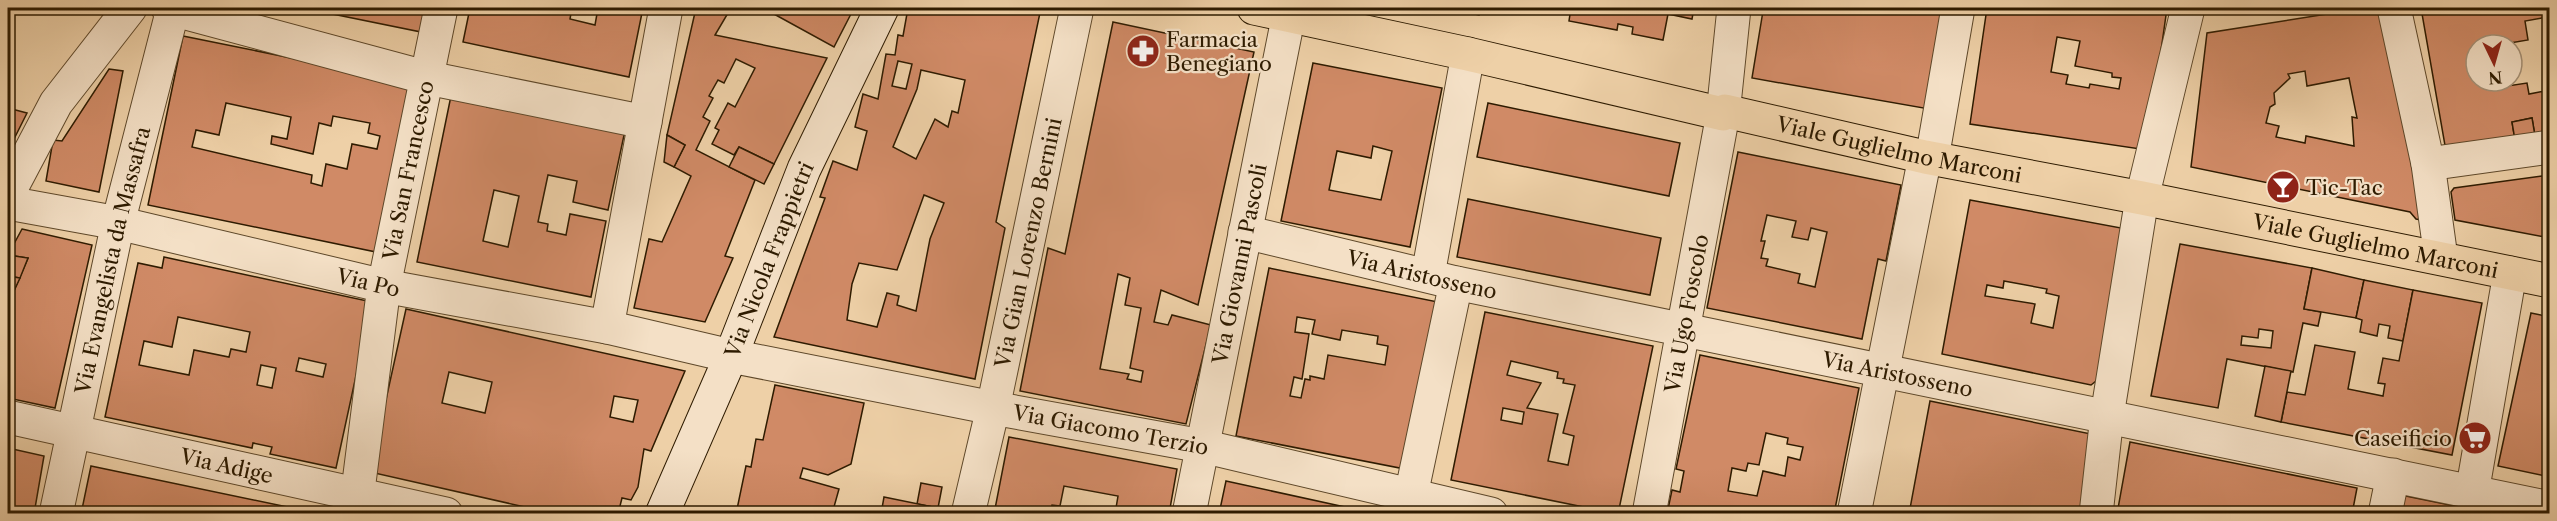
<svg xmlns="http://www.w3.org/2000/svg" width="2557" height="521" viewBox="0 0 2557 521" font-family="'Libre Caslon Text',serif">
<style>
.building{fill:#d08a66;stroke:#2e1b00;stroke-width:1.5;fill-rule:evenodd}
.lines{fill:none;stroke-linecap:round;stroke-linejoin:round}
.street-casing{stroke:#5e482a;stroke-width:35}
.secondary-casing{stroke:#2e1b00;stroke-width:35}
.primary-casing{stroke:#2e1b00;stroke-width:35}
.street{stroke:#f4e0c6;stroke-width:33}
.secondary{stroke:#f4e0c6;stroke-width:33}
.primary{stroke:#eed0a7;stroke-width:33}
.labels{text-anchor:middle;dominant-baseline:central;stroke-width:4.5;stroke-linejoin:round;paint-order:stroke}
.poi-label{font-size:21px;fill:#2e1b00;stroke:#f4e0c6;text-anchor:start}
.street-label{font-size:21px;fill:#2e1b00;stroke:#f4e0c6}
</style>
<rect width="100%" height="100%" fill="#eed0a7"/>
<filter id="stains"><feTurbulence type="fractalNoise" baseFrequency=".00333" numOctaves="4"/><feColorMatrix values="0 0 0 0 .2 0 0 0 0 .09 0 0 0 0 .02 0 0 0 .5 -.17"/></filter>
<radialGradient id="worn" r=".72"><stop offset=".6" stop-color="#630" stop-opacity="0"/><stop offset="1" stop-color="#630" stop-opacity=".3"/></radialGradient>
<g class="building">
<path d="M303,8h133l-5,26z"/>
<path d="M470,8h102l-2,11 25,6 3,-17h45l-14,69 -166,-35z"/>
<path d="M696,8h35l-16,27 112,23 -53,106 -35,-17 -5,8 -22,-11 7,-14 -4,-2 13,-25 7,4 20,-39 -19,-9 -12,24 -6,-3 -9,16 4,2 -10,19 7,4 -14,29 59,30 -30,76 8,2 -28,64 -71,-14 15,-69 13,3 29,-66 -17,-9 11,-22 -18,-10z"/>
<path d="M763,8h91l-20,39z"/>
<path d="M908,8h133l-45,214 9,6 -30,151 -201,-42 51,-139 -5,-1 13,-36 24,9 10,-39 -12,-4 8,-33 15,5 8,-45 9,1 3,-20 5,1zM898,61l14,3 -6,25 -14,-3zM921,70l44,10 -7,33 -6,-2 -4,16 -13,-8 -19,40 -23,-12 24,-58zM924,195l20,8 -14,36 -14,72 -19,-6 2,-9 -12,-3 -10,34 -30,-7 5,-36 7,-21 38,7z"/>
<path d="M1444,8h37l-2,7z"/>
<path d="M1571,8h123l-2,11 -24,-5 -5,26 -31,-6 1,-7 -15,-3 -1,6 -48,-9z"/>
<path d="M1771,8h176l-18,101 -177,-31 11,-67 7,1z"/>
<path d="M1987,8h180l-20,142 -177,-26zM2057,37l23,4 -5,25 37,7v4l9,1 -2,11 -29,-5 -1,4 -23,-4 2,-9 -17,-3z"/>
<path d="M2365,8h18l41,204 -3,8 -5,-1 -6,-7 -219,-45 16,-134zM2305,71l2,15 42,-8 8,40 -5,-1 2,29 -48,-10 -1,7 -29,-6 3,-11 -13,-3 4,-16 5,-3 -1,-11 16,-15 -2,-4z"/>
<path d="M2421,8h129v21l-3,-12 -22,4 3,19 -30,5h-22v36h23l2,6 26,-4 2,11 21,-4v50l-14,2 -4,-24 -20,4 4,24 -69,11z"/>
<path d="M1113,22l141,30 -56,253 -37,-15 -7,32 14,3 4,-10 39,10 -25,99 -166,-33 28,-143 17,6zM1118,274l12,4 -5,27 16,3 -11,60 13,3 -2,11 -14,-3 2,-5 -29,-5z"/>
<path d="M183,36l232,47 -34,170 -233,-48zM226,103l65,14 -4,22 -15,-3 -1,8 42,10 6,-31 12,3 2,-10 37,7 -2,10 12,3 -3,13 -25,-5 -5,25 -21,-5 -4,22 -11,-3 1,-8 -120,-28 4,-17 23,5z"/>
<path d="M1313,63l129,25 -32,159 -129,-26zM1373,146l19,5 -11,49 -52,-10 8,-39 34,7z"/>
<path d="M109,69l14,2 -24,121 -53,-11 7,-41 9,1z"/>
<path d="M452,91l36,8 -1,8 139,19 -18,84 -35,-8 4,-21 -29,-6 -10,47 10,2 -1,7 19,4 4,-21 36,7 -15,76 -174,-35zM494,190l25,6 -11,51 -25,-6z"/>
<path d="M1488,103l192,40 -11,53 -192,-39z"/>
<path d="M8,108l19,5 -19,38z"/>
<path d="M2532,118l4,24 -20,4 -4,-24z"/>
<path d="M667,135l18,10 -11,22 -10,-5z"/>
<path d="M739,147l35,17 -10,20 -35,-17z"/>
<path d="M1738,152l163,33 -15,76 -8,-2 -16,80 -155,-31zM1767,215l29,6 -4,16 16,3 3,-12 16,4 -12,55 -17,-4 2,-9 -34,-8 2,-7 -7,-1 4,-17h-4z"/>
<path d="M2550,175v63l-95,-18 -4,-28 3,-4z"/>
<path d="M1468,199l193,39 -11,57 -193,-38z"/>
<path d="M1970,200l162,30 -26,143 -15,12 -149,-31zM2004,281l43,8 -1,4 13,3 -6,32 -22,-5 4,-19 -50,-8 2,-11 16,3z"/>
<path d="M22,229l70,16 -37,163 -47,-10v-29l4,1 2,-14 -6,-1v-63l5,1 15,-35 -20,-3z"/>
<path d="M2180,244l132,24 -8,41 17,3 -3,14 -15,-3 -10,49 -66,-13 -9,49 -67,-12zM2259,329l14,2 -2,17 -30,-3 1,-9 16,2z"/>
<path d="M8,255l20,3 -8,20 -12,-2z"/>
<path d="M164,257l208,45 -36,166 -66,-14 2,-7 -19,-4 -1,5 -147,-31 33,-154 24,5zM178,317l72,15 -4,20 -15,-3 -2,8 -35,-7 -5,25 -50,-10 5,-24 28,6zM299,358l27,6 -3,13 -27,-6zM261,365l15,3 -4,20 -15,-3z"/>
<path d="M1269,268l169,34 -33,167 -169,-33zM1297,317l18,3 -3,14 28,6 2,-10 36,6 -1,8 11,2 -3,19 -57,-10 -4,24 -14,-3v4l-5,-1 -4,19 -11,-2 4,-19 8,2 7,-45 -14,-2z"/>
<path d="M2312,268l52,12 -8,38 -52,-9z"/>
<path d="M8,276l12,2 -7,15 -5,-1z"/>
<path d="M2364,280l49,10 -10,51 -15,-3 2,-12 -11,-2 -2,12 -17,-4 2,-12 -6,-2z"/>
<path d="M2413,290l69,13 -30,152 -171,-33 6,-30 18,3 10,-50 40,7 -7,37 35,7 2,-12 -7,-1 5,-25 16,3z"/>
<path d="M406,309l279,62 -34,80 -7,-2 -6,38 -7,13 -9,-2 -4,16h-62l-186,-42zM449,372l43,10 -7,31 -43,-10zM614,396l24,4 -5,22 -23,-5z"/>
<path d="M1485,312l168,34 -35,168 -167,-34zM1511,361l47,11 -1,6 7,1 -1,4 12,2 -12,48 11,3 -6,29 -20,-4 10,-47 -31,-6 14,-25 -34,-8zM1503,408l21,4 -2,12 -21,-4z"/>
<path d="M2531,313l19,4v38l-5,22h5v3l-6,26 6,1v70l-52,-11z"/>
<path d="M1700,355l159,33 -25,126h-167l5,-24 8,2 4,-21 -8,-2zM1766,433l22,5 -1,6 16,3 -3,13 -12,-3 -3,19 -22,-5 -6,25 -29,-5 4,-23 14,3 2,-8 11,2z"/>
<path d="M2265,366l26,5 -10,51 -26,-6z"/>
<path d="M775,385l89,18 -13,61 -23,11 -25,-7 -3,10 39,11 -7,25h-96l10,-48 5,1 5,-28 7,1z"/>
<path d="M1930,401l166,34 -15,79h-172z"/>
<path d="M1009,437l168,32 -8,45h-54l3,-18 -54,-10 -4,20 -8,-1 -2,9h-56z"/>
<path d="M2130,442l227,46 -5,26h-127l-15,-3v3h-93z"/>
<path d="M8,448l36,8 -10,58h-26z"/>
<path d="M91,466l230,48h-240z"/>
<path d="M1226,481l151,33h-158z"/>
<path d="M921,483l21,4 -4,21 -21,-4z"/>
<path d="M2401,495l93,19h-97z"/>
<path d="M884,497l64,13 -1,4h-66z"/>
</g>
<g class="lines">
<g class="street-casing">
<g id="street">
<path d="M168,8l260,70 217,44"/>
<path d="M2394,8l34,156 13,94"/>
<path d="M2428,164l122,-17"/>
<path d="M8,194l48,-91 74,-95"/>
<path id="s1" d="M8,203l110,20 266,63 223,41 124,29 262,52 209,38 289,68"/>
<path id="s2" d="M1245,232l211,51 1094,225"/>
<path d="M1428,275l40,-221"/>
<path d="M607,327l59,-319"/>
<path id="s3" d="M8,417l438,97"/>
<path d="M2472,493l38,-220"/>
<path id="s4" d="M56,514l62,-291 55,-214"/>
<path id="s5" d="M355,514l29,-228 57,-278"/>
<path id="s6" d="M968,514l25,-106 84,-400"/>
<path id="s7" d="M1189,514l100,-500"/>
<path d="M1407,514l49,-231"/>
<path id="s8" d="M1649,514l74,-400 11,-106"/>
<path d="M1854,514l71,-357 8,-4 25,-145"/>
<path d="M2096,514l11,-98 35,-218 46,-190"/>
<path d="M2385,514l8,-39"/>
</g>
</g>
<g class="secondary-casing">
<g id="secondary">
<path id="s9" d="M662,514l69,-158 73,-187 78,-161"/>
</g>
</g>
<g class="primary-casing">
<g id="primary">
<path id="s10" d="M1254,8l214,46 255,60 2,-3 200,46 217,41 408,83"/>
</g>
</g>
<use href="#street" class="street"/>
<use href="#secondary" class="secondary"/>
<use href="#primary" class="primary"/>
</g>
<defs>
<g id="pharmacy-disc" transform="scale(1.725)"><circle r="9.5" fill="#8f2418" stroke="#f4e0c6"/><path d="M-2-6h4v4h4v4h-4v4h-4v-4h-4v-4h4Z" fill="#fff"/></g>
<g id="bar-disc" transform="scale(1.725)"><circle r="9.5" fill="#8f2418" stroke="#f4e0c6"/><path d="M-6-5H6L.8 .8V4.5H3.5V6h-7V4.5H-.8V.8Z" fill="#fff"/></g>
<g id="supermarket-disc" transform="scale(1.725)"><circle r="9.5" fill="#8f2418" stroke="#f4e0c6"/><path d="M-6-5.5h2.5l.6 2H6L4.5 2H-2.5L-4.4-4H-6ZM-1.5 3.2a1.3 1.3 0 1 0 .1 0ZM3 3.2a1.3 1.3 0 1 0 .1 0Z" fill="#fff"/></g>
</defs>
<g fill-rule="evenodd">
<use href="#pharmacy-disc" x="1143" y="51"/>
<use href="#bar-disc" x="2283" y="187"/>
<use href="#supermarket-disc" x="2475" y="438"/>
</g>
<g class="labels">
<g class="poi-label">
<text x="1166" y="39">Farmacia<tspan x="1166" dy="24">Benegiano</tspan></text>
<text x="2306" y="187">Tic-Tac</text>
<text x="2452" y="438" text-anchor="end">Caseificio</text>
</g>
<g class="street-label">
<text stroke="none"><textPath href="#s10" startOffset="663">Viale Guglielmo Marconi</textPath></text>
<text stroke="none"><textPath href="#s5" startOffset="348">Via San Francesco</textPath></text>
<text stroke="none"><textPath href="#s6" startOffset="278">Via Gian Lorenzo Bernini</textPath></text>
<text stroke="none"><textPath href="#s10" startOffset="1149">Viale Guglielmo Marconi</textPath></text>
<text stroke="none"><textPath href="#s9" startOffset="276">Via Nicola Frappietri</textPath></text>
<text stroke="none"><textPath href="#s4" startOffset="260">Via Evangelista da Massafra</textPath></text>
<text stroke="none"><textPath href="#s7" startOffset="255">Via Giovanni Pascoli</textPath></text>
<text stroke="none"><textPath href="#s2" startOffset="182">Via Aristosseno</textPath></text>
<text stroke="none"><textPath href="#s1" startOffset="369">Via Po</textPath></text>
<text stroke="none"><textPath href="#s8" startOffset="204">Via Ugo Foscolo</textPath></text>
<text stroke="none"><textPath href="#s2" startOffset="668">Via Aristosseno</textPath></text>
<text stroke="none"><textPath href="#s1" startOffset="1126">Via Giacomo Terzio</textPath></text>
<text stroke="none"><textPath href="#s3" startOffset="224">Via Adige</textPath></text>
</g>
</g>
<rect width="2557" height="521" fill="none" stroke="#eed0a7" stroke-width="30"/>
<rect x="9" y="9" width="2539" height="503" fill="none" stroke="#2e1b00" stroke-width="3"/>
<rect x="15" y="15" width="2527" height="491" fill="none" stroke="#2e1b00" stroke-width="1.5"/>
<g transform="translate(2494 63) rotate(175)"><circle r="28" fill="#f4e0c6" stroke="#a59177" stroke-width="1.5"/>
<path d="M0-4.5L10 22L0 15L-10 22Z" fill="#8f2418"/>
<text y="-9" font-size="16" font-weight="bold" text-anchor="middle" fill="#2e1b00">N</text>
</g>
<rect width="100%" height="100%" filter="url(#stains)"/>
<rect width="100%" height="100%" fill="url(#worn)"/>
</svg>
